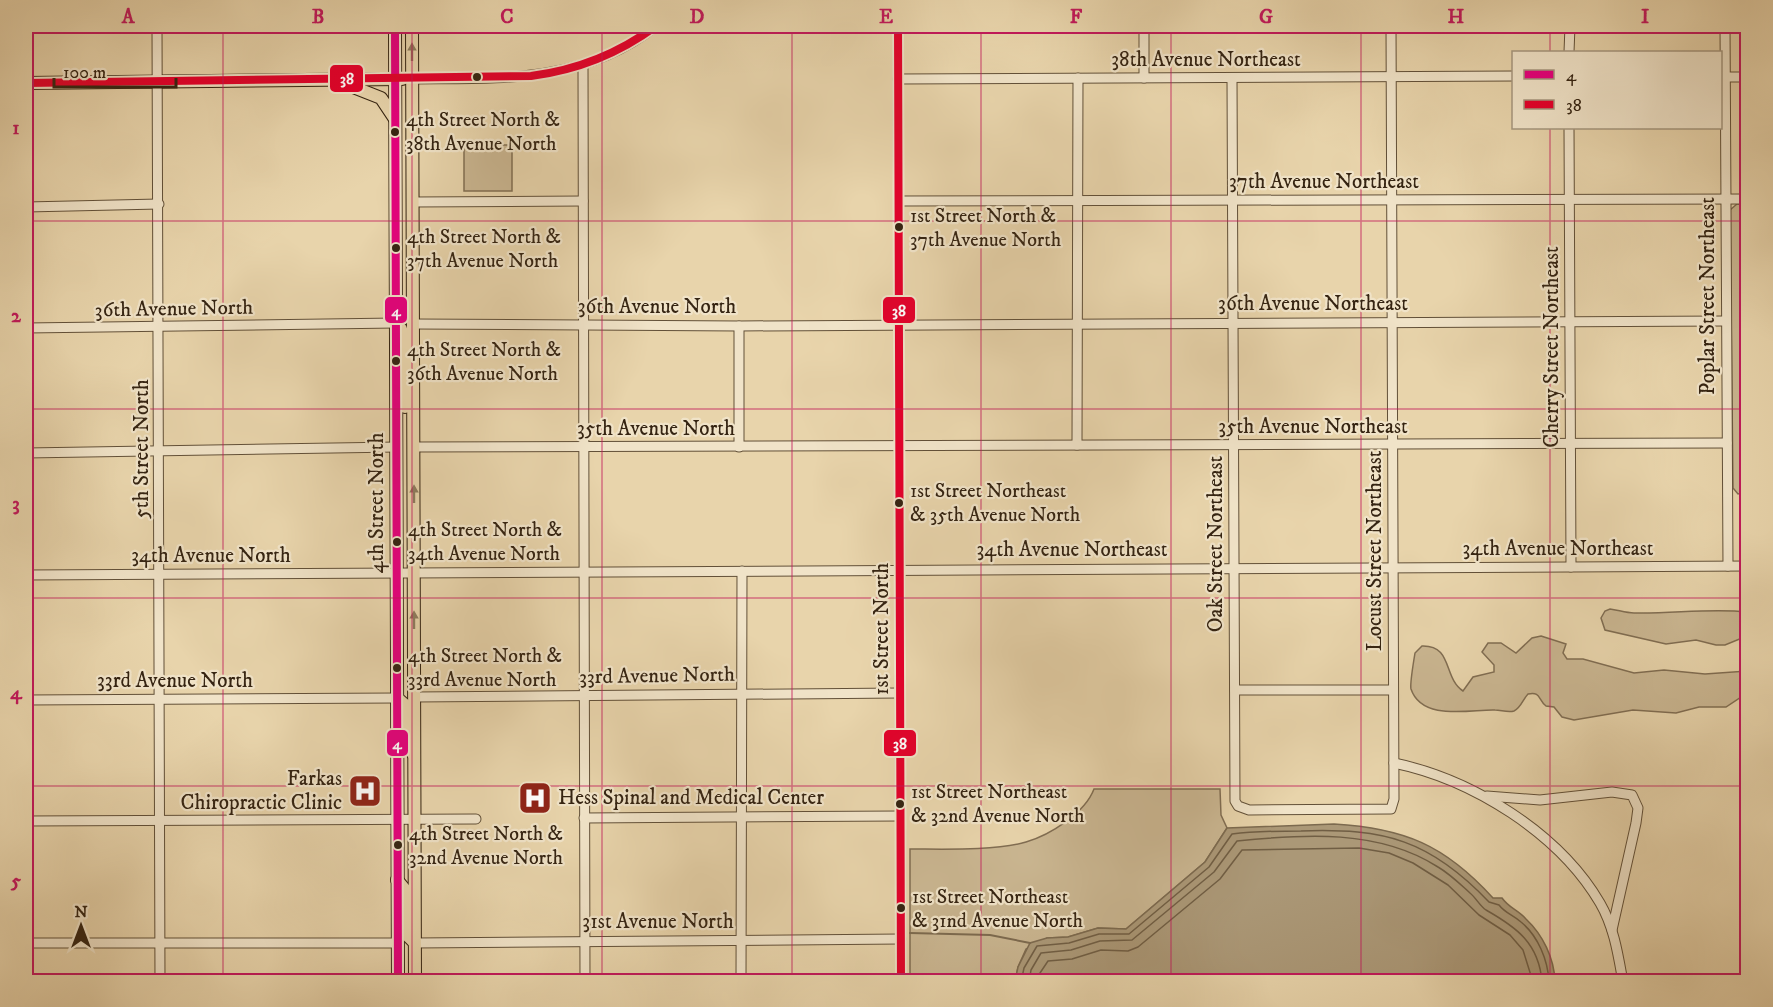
<svg xmlns="http://www.w3.org/2000/svg" width="1773" height="1007" viewBox="0 0 1773 1007" font-family="'IM FELL DW Pica',serif">
<style>
.green{fill:#cab691;stroke:#806d52;stroke-width:1.5}
.water{fill:#ab9877;stroke:#7c6a4f;stroke-width:1.5}
.lines{fill:none;stroke-linecap:round;stroke-linejoin:round}
.shore{stroke:#705e44;stroke-width:1.5}
.stream{stroke:#7c6a4f;stroke-width:2}
.minor-casing{stroke:#625038;stroke-width:11}
.major-casing{stroke:#352412;stroke-width:14}
.minor{stroke:#f0e3c8;stroke-width:9}
.major{stroke:#e8d4ab;stroke-width:12}
.bus-1-casing{stroke:#f0e3c8;stroke-width:12}
.bus-2-casing{stroke:#f0e3c8;stroke-width:12}
.bus-1{stroke:#e5007d;stroke-width:8}
.bus-2{stroke:#e4002b;stroke-width:8}
.oneway{fill:#8e7c5e}
.grid{fill:none;stroke:#c2185b;stroke-width:1.5;stroke-opacity:0.55}
.bus-dot{fill:#352412;stroke:#f0e3c8;stroke-width:2}
.labels{text-anchor:middle;dominant-baseline:central;stroke-width:4.5;stroke-linejoin:round;paint-order:stroke}
.bus-label{font-size:20px;fill:#352412;stroke:#f0e3c8;text-anchor:start}
.street-label{font-size:21px;fill:#352412;stroke:#f0e3c8}
.poi-label{font-size:21px;fill:#352412;stroke:#f0e3c8;text-anchor:end}
.line-badge{stroke:#f0e3c8;stroke-width:2}
.badge-label{font-size:16px;text-anchor:middle;font-weight:bold;fill:#fff}
.neatline{fill:none;stroke:#c2185b;stroke-width:2}
.grid-label{font-size:20px;text-anchor:middle;font-weight:bold;fill:#c2185b}
</style>
<rect width="100%" height="100%" fill="#e8d4ab"/>
<filter id="stains"><feTurbulence type="fractalNoise" baseFrequency=".00333" numOctaves="4"/><feColorMatrix values="0 0 0 0 .2 0 0 0 0 .09 0 0 0 0 .02 0 0 0 .5 -.17"/></filter>
<radialGradient id="worn" r=".72"><stop offset=".6" stop-color="#630" stop-opacity="0"/><stop offset="1" stop-color="#630" stop-opacity=".3"/></radialGradient>
<g class="green">
<rect x="464" y="145" width="48" height="46"/>
<path d="M1737,204h10l1,288 -10,2 -5,-6 -3,-278z"/>
<path d="M1610,609c8,1 16,4 24,4 38,1 76,-5 113,-1v24l-22,9h-9l-20,-5 -30,4 -61,-14 -4,-12 4,-7z"/>
<path d="M1541,636l25,8 -3,9 4,6h16l51,14 30,-3 41,4 42,-3v22l-21,14h-27l-23,6 -43,-3 -59,10 -12,-3 -8,-10 -8,-1c-8,-6 -5,-15 -18,-12 -5,5 -7,14 -14,17 -6,2 -13,-1 -19,-1 -23,-1 -73,12 -84,-21 -1,-4 3,-30 4,-36l7,-7c31,-1 21,32 41,45l10,-14 21,-5v-7l-12,-13 6,-9h13l15,10 16,-15z"/>
<path d="M1094,789h126l1,26 6,13 -22,34 -79,67 -28,-1 -30,9 -21,1 -21,11 -8,18 -3,14h-105v-132c32,0 86,2 116,-7 24,-7 59,-29 68,-53z"/>
</g>
<path class="water" d="M1334,824c70,4 111,21 159,74h9c7,10 16,12 24,21 17,16 28,39 29,62h-540l3,-14 12,-24 17,-5 21,-1 30,-9 28,1 79,-67 22,-34z"/>
<g class="lines">
<g class="shore">
<path d="M1021,982l3,-14 13,-22 32,-3 30,-9h30l80,-67 23,-33c23,-3 46,-3 69,-3 84,-3 129,9 188,71l10,3c6,8 14,10 22,17 17,14 27,38 28,60"/>
<path d="M1029,982l2,-12 10,-17 30,-3 29,-9 32,-1 82,-68 23,-31c67,-7 142,-12 201,26 12,7 22,17 32,26 6,5 10,13 16,17 30,17 53,33 56,72"/>
<path d="M1038,982l2,-9 8,-12 24,-2 29,-9 27,1 10,-4 82,-68 22,-29 117,-2 30,5 24,10 35,22 31,30 31,20 13,15 10,32"/>
</g>
<path class="stream" d="M910,933l80,2 40,8"/>
<g class="minor-casing">
<g id="minor">
<path d="M157,26l3,956"/>
<path d="M898,26l3,956"/>
<path d="M1144,26v52"/>
<path d="M1725,26l3,540"/>
<path d="M1569,52l1,-26"/>
<path d="M583,65l2,917"/>
<path d="M1720,77h28"/>
<path d="M1232,78l3,723 3,5 11,4 142,-1 3,-10 -3,-773"/>
<path d="M412,79c90,-1 170,5 244,-53"/>
<path d="M898,79l616,-3"/>
<path d="M1569,128l2,439"/>
<path d="M900,201l848,-2"/>
<path d="M413,202l170,-1"/>
<path d="M26,207l133,-3"/>
<path d="M414,324l325,2 986,-5"/>
<path d="M26,328l370,-5"/>
<path d="M1077,445l1,-367"/>
<path d="M414,447l1313,-4"/>
<path d="M739,447v-121"/>
<path d="M26,453l371,-6"/>
<path d="M26,575l1722,-9"/>
<path d="M1235,690h158"/>
<path d="M415,697l485,-4"/>
<path d="M26,700l371,-2"/>
<path d="M1394,763c78,16 165,70 206,140 14,24 18,51 23,79"/>
<path d="M1487,796l53,4 72,-8 20,3 6,13 -2,15 -24,107"/>
<path d="M584,818l316,-2"/>
<path d="M26,821l450,-2"/>
<path d="M26,943h372"/>
<path d="M415,943l486,-4"/>
<path d="M741,982l1,-411"/>
</g>
</g>
<g class="major-casing">
<g id="major">
<path d="M395,26l3,956"/>
<path d="M412,26l3,956"/>
<path d="M26,83l376,-4"/>
<path d="M343,83l38,15 14,21"/>
<path d="M401,329l3,16 1,62"/>
<path d="M397,698l8,7 1,38 8,12"/>
<path d="M397,880l9,11v43l9,9"/>
</g>
</g>
<use href="#minor" class="minor"/>
<use href="#major" class="major"/>
<g class="bus-1-casing">
<path id="bus-1" d="M395,26l3,956"/>
</g>
<g class="bus-2-casing">
<g id="bus-2">
<path d="M898,26l3,956"/>
<path d="M26,83l505,-7c47,-6 87,-22 125,-50"/>
</g>
</g>
<use href="#bus-1" class="bus-1"/>
<use href="#bus-2" class="bus-2"/>
</g>
<defs><path id="oneway-solid" d="M-6-.8H1V-3.2L6.5 0L1 3.2V.8H-6Z" transform="scale(1.5)"/></defs>
<g class="oneway">
<use href="#oneway-solid" transform="translate(412 52) rotate(-90)"/>
<use href="#oneway-solid" transform="translate(414 494) rotate(-90)"/>
<use href="#oneway-solid" transform="translate(414 620) rotate(-90)"/>
</g>
<path class="grid" d="M223,26v956M412,26v956M602,26v956M792,26v956M981,26v956M1171,26v956M1361,26v956M1550,26v26M1550,128v854M26,221h1722M26,409h1722M26,598h1722M26,786h1722"/>
<defs>
<g id="hospital-square" transform="scale(1.725)"><rect x="-9" y="-9" width="18" height="18" rx="4" fill="#8f2418" stroke="#f0e3c8"/><path d="M-5-5h3v3.5h4V-5h3V5h-3V1.5h-4V5h-3Z" fill="#fff"/></g>
</defs>
<g fill-rule="evenodd">
<use href="#hospital-square" x="365" y="791"/>
<use href="#hospital-square" x="535" y="798"/>
</g>
<g class="bus-dot">
<circle cx="477" cy="77" r="5"/>
<circle cx="395" cy="132" r="5"/>
<circle cx="899" cy="227" r="5"/>
<circle cx="396" cy="248" r="5"/>
<circle cx="396" cy="361" r="5"/>
<circle cx="899" cy="503" r="5"/>
<circle cx="397" cy="542" r="5"/>
<circle cx="397" cy="668" r="5"/>
<circle cx="900" cy="804" r="5"/>
<circle cx="398" cy="845" r="5"/>
<circle cx="901" cy="908" r="5"/>
</g>
<g class="labels">
<g class="bus-label">
<text x="406" y="120">4th Street North &amp;<tspan x="406" dy="24">38th Avenue North</tspan></text>
<text x="910" y="216">1st Street North &amp;<tspan x="910" dy="24">37th Avenue North</tspan></text>
<text x="407" y="237">4th Street North &amp;<tspan x="407" dy="24">37th Avenue North</tspan></text>
<text x="407" y="350">4th Street North &amp;<tspan x="407" dy="24">36th Avenue North</tspan></text>
<text x="910" y="491">1st Street Northeast<tspan x="910" dy="24">&amp; 35th Avenue North</tspan></text>
<text x="408" y="530">4th Street North &amp;<tspan x="408" dy="24">34th Avenue North</tspan></text>
<text x="408" y="656">4th Street North &amp;<tspan x="408" dy="24">33rd Avenue North</tspan></text>
<text x="911" y="792">1st Street Northeast<tspan x="911" dy="24">&amp; 32nd Avenue North</tspan></text>
<text x="409" y="834">4th Street North &amp;<tspan x="409" dy="24">32nd Avenue North</tspan></text>
<text x="912" y="897">1st Street Northeast<tspan x="912" dy="24">&amp; 31nd Avenue North</tspan></text>
</g>
<g class="street-label">
<text x="1206" y="60">38th Avenue Northeast</text>
<text x="1324" y="182">37th Avenue Northeast</text>
<text transform="translate(1708 296) rotate(-90)">Poplar Street Northeast</text>
<text x="1313" y="304">36th Avenue Northeast</text>
<text x="657" y="307">36th Avenue North</text>
<text transform="translate(174 309) rotate(-1)">36th Avenue North</text>
<text transform="translate(1552 347) rotate(-90)">Cherry Street Northeast</text>
<text x="1313" y="427">35th Avenue Northeast</text>
<text x="656" y="429">35th Avenue North</text>
<text transform="translate(142 449) rotate(-90)">5th Street North</text>
<text transform="translate(377 503) rotate(-90)">4th Street North</text>
<text transform="translate(1216 544) rotate(-90)">Oak Street Northeast</text>
<text x="1558" y="549">34th Avenue Northeast</text>
<text x="1072" y="550">34th Avenue Northeast</text>
<text transform="translate(1375 551) rotate(-90)">Locust Street Northeast</text>
<text x="211" y="556">34th Avenue North</text>
<text transform="translate(882 629) rotate(-90)">1st Street North</text>
<text transform="translate(657 676) rotate(-1)">33rd Avenue North</text>
<text x="175" y="681">33rd Avenue North</text>
<text x="658" y="922">31st Avenue North</text>
</g>
<g class="poi-label">
<text x="342" y="779">Farkas<tspan x="342" dy="24">Chiropractic Clinic</tspan></text>
<text x="558" y="798" text-anchor="start">Hess Spinal and Medical Center</text>
</g>
</g>
<g class="line-badge">
<rect x="329" y="64" width="35" height="29" rx="6" fill="#e4002b"/>
<rect x="384" y="296" width="24" height="28" rx="6" fill="#e5007d"/>
<rect x="882" y="296" width="34" height="28" rx="6" fill="#e4002b"/>
<rect x="386" y="729" width="23" height="28" rx="6" fill="#e5007d"/>
<rect x="883" y="729" width="34" height="28" rx="6" fill="#e4002b"/>
</g>
<g class="badge-label">
<text x="347" y="84">38</text>
<text x="396" y="316">4</text>
<text x="899" y="316">38</text>
<text x="397" y="749">4</text>
<text x="900" y="749">38</text>
</g>
<rect width="1773" height="1007" fill="none" stroke="#e8d4ab" stroke-width="66"/>
<rect x="1512" y="51" width="210" height="78" fill="#f0e3c8" stroke="#a5977f" stroke-width="1.5"/>
<rect x="1524" y="70" width="30" height="9" fill="#e5007d" stroke="#a5977f" stroke-width="1.5"/>
<text x="1566" y="81" font-size="18" fill="#352412">4</text>
<rect x="1524" y="100" width="30" height="9" fill="#e4002b" stroke="#a5977f" stroke-width="1.5"/>
<text x="1566" y="111" font-size="18" fill="#352412">38</text>
<g transform="translate(81 926)" stroke="#f0e3c8" stroke-width="4.5" paint-order="stroke">
<path d="M0-4.5L10 22L0 15L-10 22Z" fill="#352412"/>
<text y="-9" font-size="16" font-weight="bold" text-anchor="middle" fill="#352412">N</text>
</g>
<path d="M54 78v9h122v-9" fill="none" stroke="#352412" stroke-width="3"/>
<text x="63" y="78" font-size="18" fill="#352412" stroke="#f0e3c8" stroke-width="4.5" paint-order="stroke">100 m</text>
<rect x="33" y="33" width="1707" height="941" class="neatline"/>
<g class="grid-label">
<text x="128" y="23">A</text>
<text x="318" y="23">B</text>
<text x="507" y="23">C</text>
<text x="697" y="23">D</text>
<text x="886" y="23">E</text>
<text x="1076" y="23">F</text>
<text x="1266" y="23">G</text>
<text x="1456" y="23">H</text>
<text x="1645" y="23">I</text>
<text x="16" y="134">1</text>
<text x="16" y="322">2</text>
<text x="16" y="510">3</text>
<text x="16" y="699">4</text>
<text x="16" y="887">5</text>
</g>
<rect width="100%" height="100%" filter="url(#stains)"/>
<rect width="100%" height="100%" fill="url(#worn)"/>
</svg>
